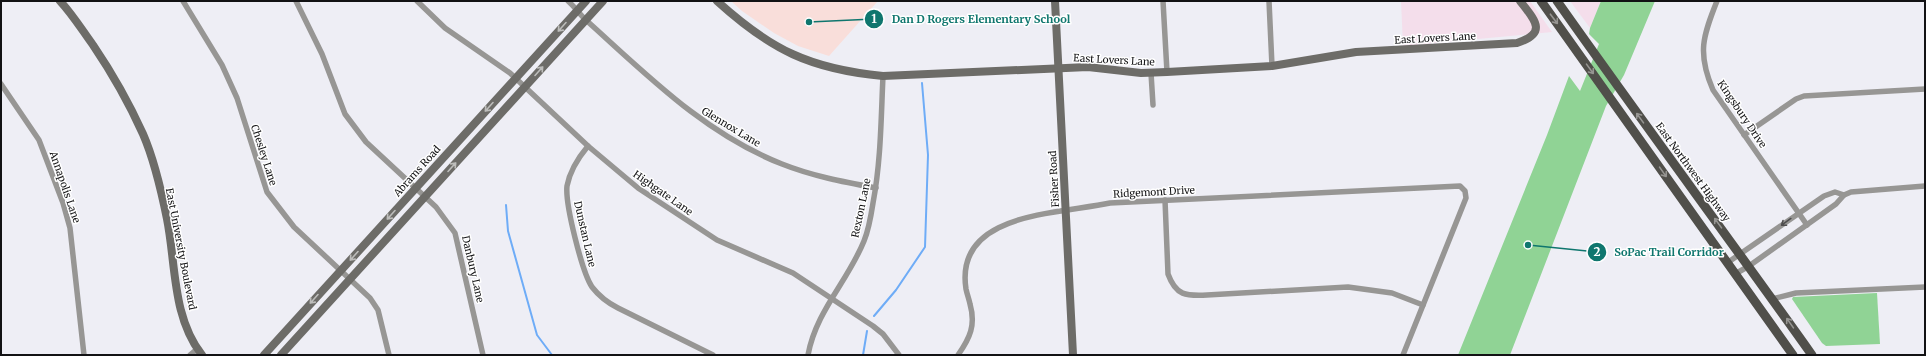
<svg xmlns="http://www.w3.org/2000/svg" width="1926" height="356" viewBox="0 0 1926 356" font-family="Merriweather,serif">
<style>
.commercial{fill:#f4deeb}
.education{fill:#f9deda}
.green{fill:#90d395}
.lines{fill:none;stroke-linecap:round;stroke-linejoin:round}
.stream{stroke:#6eacf7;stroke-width:2}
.street{stroke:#979694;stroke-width:5.5}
.secondary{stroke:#6d6c68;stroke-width:8}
.primary{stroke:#504f4a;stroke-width:9}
.oneway{stroke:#969592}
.oneway2{stroke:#bdbdbb}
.oneway3{stroke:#4e4d4e}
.labels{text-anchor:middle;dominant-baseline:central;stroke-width:3;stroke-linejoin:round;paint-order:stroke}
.street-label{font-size:10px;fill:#121214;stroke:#fff}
.leader{fill:none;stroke:#0f766e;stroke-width:1.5}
.callout-dot{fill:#0f766e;stroke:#fff;stroke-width:1.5}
.mark-label{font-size:12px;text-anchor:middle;font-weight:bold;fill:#fff}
.callout-label{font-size:11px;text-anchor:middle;font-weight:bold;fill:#0f766e;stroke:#fff;stroke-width:3;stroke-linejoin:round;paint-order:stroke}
</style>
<rect width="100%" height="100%" fill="#eeeef5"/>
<g class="commercial">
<path d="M1401,1h129l22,31 -149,14z"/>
<path d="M1570,1h31l-11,27z"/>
</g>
<path class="education" d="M731,1h147l-49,55 -31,-10 -24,-13 -32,-22z"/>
<g class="green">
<path d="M1601,1h54l-31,74 -18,31 -96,249h-52l89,-220 22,-59 11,15 19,-47 -10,-10 1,-6z"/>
<path d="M1877,293l3,51 -54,2 -4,-3 -30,-44 1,-2z"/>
</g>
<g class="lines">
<g class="stream">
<path d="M506,205l2,26 29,104 15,20"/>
<path d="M874,316l22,-26 29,-43 3,-92 -6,-72"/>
<path d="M863,355l4,-24"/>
</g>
<g class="street">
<path d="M183,1l39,64 15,33 30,94 27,35 76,71 8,12 11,45"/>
<path d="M296,1l26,53 23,60 21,28 70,65 19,26 28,122"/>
<path d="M417,1l28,27 65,45 78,73 50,42 79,52 76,33 80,53 10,8 16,21"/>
<path d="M568,1c7,6 12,14 19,20 60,54 118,113 195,143 30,12 62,18 94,24"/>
<path d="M1163,1l4,71"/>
<path d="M1269,1l3,65"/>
<path d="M1717,1c-14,35 -20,52 -4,89l94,135"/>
<path d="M1151,73l2,32"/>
<path d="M1,84l38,56 24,63 7,25 14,127"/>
<path d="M1744,135l52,-36 8,-3 121,-7"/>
<path d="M588,146c-10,12 -18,24 -21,40 -2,18 15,86 25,101 7,9 16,16 26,21l95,47"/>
<path d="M1165,200l3,74c8,22 18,22 39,21l141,-8 44,6 31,12"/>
<path d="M1727,263l97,-67 11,-4 9,3"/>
<path d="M1735,274l14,-8 87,-62 8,-9 7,-3 74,-6"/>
<path d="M1772,299l24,-6 129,-6"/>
<path d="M190,355l7,-6"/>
<path d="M808,355c8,-44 40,-74 56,-114 5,-12 7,-25 9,-38 8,-42 8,-85 10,-127"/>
<path d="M958,355c12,-17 18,-30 12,-51 -1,-5 -3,-10 -4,-15 -12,-77 93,-75 144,-86l350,-17 5,5 1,7 -63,157"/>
</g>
<g class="secondary">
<path d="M60,1c13,14 22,29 33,44 19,28 36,58 50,89 10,23 19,60 24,85 9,45 5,98 35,136"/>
<path d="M717,1c54,49 93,68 166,75l205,-9 53,6 26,-1 105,-6 84,-14 161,-9c31,-10 18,-23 3,-42"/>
<path d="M1055,1l18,354"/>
<path d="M264,355l322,-354"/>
<path d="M281,355l322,-354"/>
</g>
<g class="primary">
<path d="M1541,1l252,354"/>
<path d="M1557,1c84,119 171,236 255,354"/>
</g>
</g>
<defs><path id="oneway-shaft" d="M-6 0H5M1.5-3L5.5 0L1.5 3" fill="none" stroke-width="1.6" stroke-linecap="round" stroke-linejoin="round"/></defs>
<g class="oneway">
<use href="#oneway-shaft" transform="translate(1554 19) rotate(53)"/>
<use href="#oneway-shaft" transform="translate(1590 69) rotate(54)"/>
<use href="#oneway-shaft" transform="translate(1640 118) rotate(-126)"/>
<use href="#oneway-shaft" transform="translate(1663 172) rotate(55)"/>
<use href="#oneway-shaft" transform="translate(1718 223) rotate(-126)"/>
<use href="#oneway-shaft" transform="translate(1790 323) rotate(-125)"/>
</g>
<g class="oneway2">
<use href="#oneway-shaft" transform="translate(562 27) rotate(132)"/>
<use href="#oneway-shaft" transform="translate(539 71) rotate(-48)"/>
<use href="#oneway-shaft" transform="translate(489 107) rotate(132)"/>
<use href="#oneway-shaft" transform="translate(452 167) rotate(-48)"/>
<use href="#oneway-shaft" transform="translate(391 215) rotate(132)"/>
<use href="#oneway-shaft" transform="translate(354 256) rotate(132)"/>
<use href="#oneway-shaft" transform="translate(314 299) rotate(132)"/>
</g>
<use class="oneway3" href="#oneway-shaft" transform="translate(1786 222) rotate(144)"/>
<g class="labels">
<g class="street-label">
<text transform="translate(1435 38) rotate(-3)">East Lovers Lane</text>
<text transform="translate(1114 60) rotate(3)">East Lovers Lane</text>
<text transform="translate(1742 114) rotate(56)">Kingsbury Drive</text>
<text transform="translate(731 127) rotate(31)">Glennox Lane</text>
<text transform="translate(264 155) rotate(72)">Chesley Lane</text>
<text transform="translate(417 171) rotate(-48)">Abrams Road</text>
<text transform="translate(1693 172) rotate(54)">East Northwest Highway</text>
<text transform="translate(1054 179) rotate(-93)">Fisher Road</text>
<text transform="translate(65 187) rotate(71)">Annapolis Lane</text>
<text transform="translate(1154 192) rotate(-3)">Ridgemont Drive</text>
<text transform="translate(663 193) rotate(35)">Highgate Lane</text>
<text transform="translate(861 208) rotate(-78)">Rexton Lane</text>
<text transform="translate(585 234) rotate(77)">Dunstan Lane</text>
<text transform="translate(181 249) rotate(79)">East University Boulevard</text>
<text transform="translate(473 269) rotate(77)">Danbury Lane</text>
</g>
</g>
<path class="leader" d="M809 22L874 19M1528 245L1597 252"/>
<g class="callout-dot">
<circle cx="809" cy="22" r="4"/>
<circle cx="1528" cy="245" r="4"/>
<circle cx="874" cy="19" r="10"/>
<circle cx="1597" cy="252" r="10"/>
</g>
<g class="mark-label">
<text x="874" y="23">1</text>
<text x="1597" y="256">2</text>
</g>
<g class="callout-label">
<text x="981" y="23">Dan D Rogers Elementary School</text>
<text x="1669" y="256">SoPac Trail Corridor</text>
</g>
<rect width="1926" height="356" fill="none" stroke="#121214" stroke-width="4"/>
</svg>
